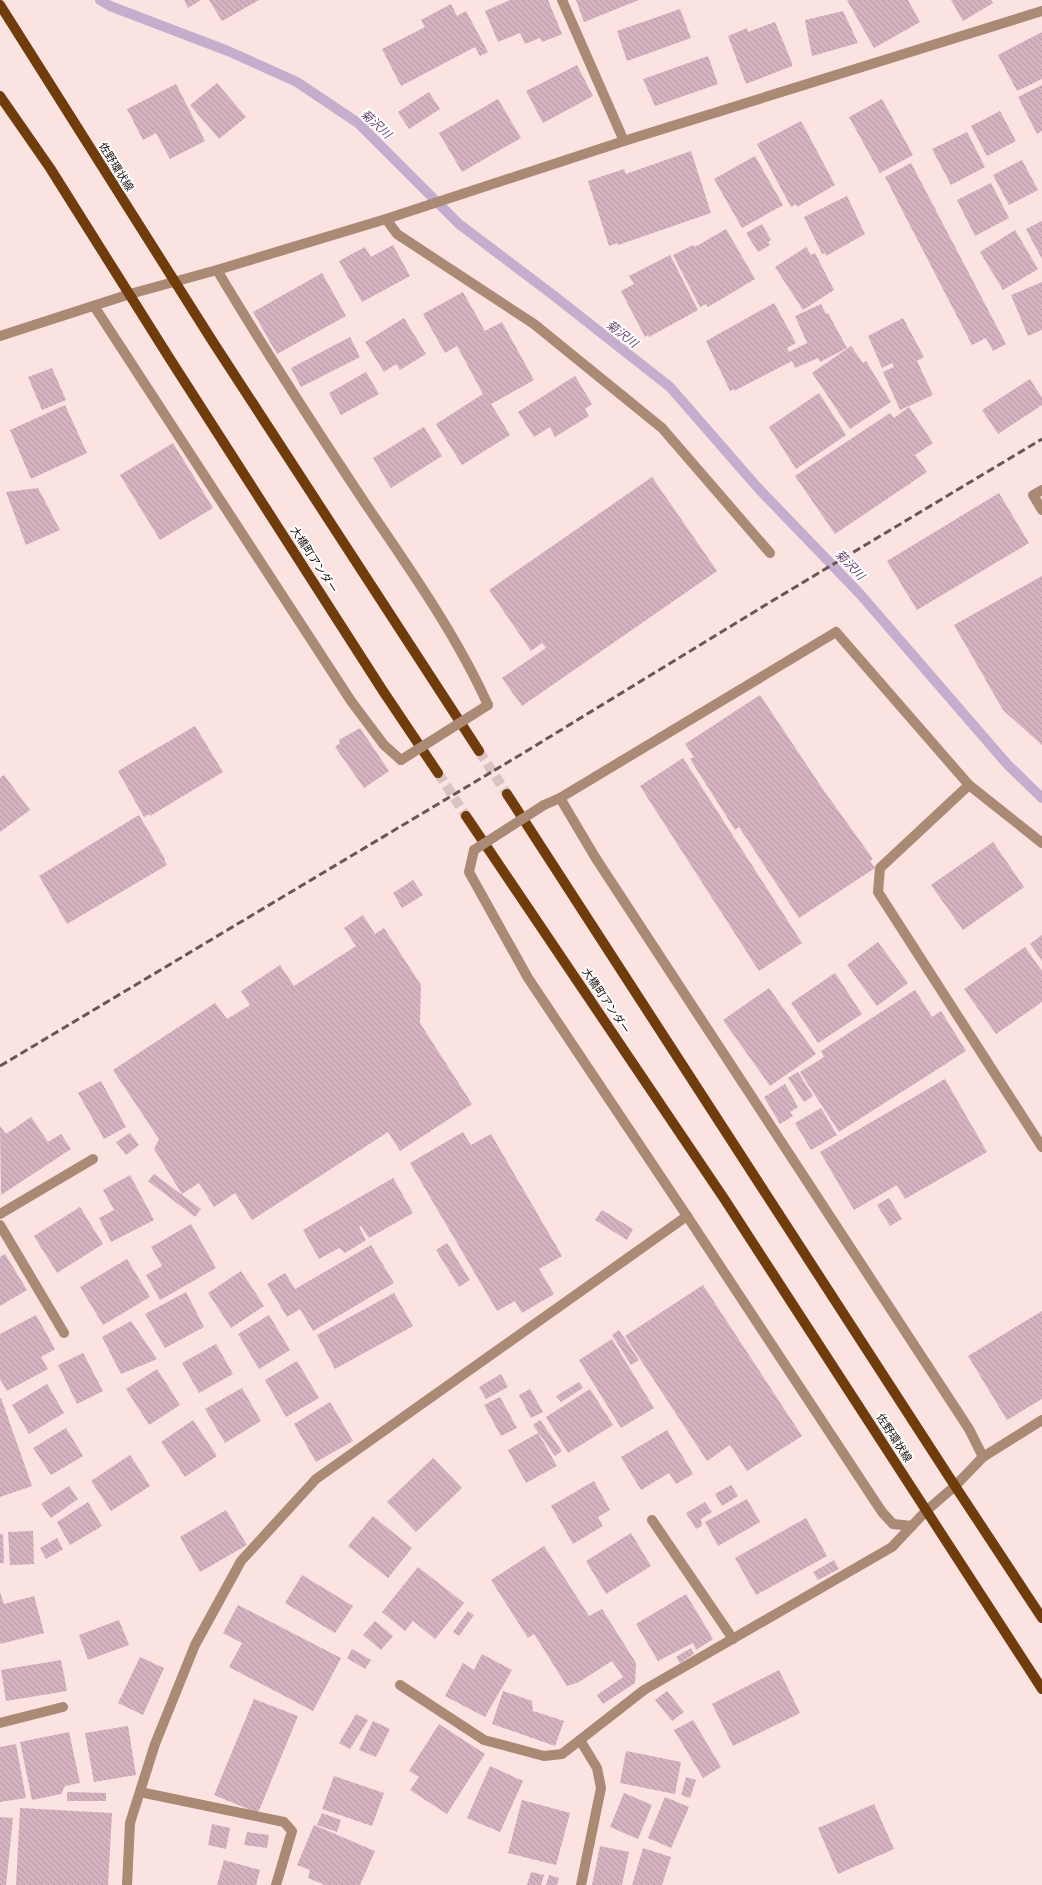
<svg xmlns="http://www.w3.org/2000/svg" width="1042" height="1885" viewBox="0 0 1042 1885" font-family="'DejaVu Sans','Noto Sans JP',sans-serif">
<style>
.lines{fill:none;stroke-linecap:round;stroke-linejoin:round}
.stream{stroke:#c5aecd;stroke-width:10}
.building{fill:url(#building-back-hatch)}
.major-tunnel{stroke:#d8c3c1;stroke-width:10;stroke-dasharray:10 5;stroke-linecap:butt}
.minor{stroke:#aa8a75;stroke-width:10}
.major{stroke:#713c0b;stroke-width:10}
.rail{stroke:#675856;stroke-width:3;stroke-dasharray:8 4;stroke-linecap:butt}
.minor-bridge{stroke:#aa8a75;stroke-width:10}
.labels{text-anchor:middle;dominant-baseline:central;stroke-width:4;stroke-linejoin:round;paint-order:stroke}
.street-label{font-size:11px;fill:#180c0b;stroke:#fff}
.water-label{font-size:12px;font-style:italic;fill:#674672;stroke:#fff}
</style>
<defs>
<pattern id="building-back-hatch" width="6" height="6" patternUnits="userSpaceOnUse"><rect width="6" height="6" fill="#d4b2c0"/><path d="M-1 5l2 2M0 0l6 6M5-1l2 2" fill="none" stroke="#b598a4"/></pattern>
</defs>
<rect width="100%" height="100%" fill="#fae3e1"/>
<g class="lines">
<path class="stream" d="M100,0l10,6 118,45 69,31 61,41 101,101 94,71 117,92 88,101 102,106 147,170 35,34"/>
</g>
<g class="building">
<path d="M184,0h17l-13,8z"/>
<path d="M209,0h50l-37,21z"/>
<path d="M510,0h38l14,34 -20,8 -2,-4 -15,6 -5,-11 -22,9 -13,-31z"/>
<path d="M576,0h63l-55,22z"/>
<path d="M847,0h61l12,22 -46,26z"/>
<path d="M951,0h40l2,3 -30,18z"/>
<path d="M451,4l6,12 9,-5 22,41 -8,4 -5,-9 -74,39 -19,-37 43,-22 -4,-7z"/>
<path d="M680,9l11,29 -64,23 -10,-30z"/>
<path d="M843,11l15,32 -46,13 -7,-36z"/>
<path d="M775,22l17,41v3l-46,18 -18,-48 19,-8 1,4z"/>
<path d="M1042,32v47l-25,12 -19,-36z"/>
<path d="M708,56l10,28 -63,22 -12,-27z"/>
<path d="M577,65l16,31 -50,27 -17,-32z"/>
<path d="M217,83l29,34 -27,22 -29,-34z"/>
<path d="M176,84l29,57 -35,18 -14,-26 -13,7 -16,-31z"/>
<path d="M1042,85v46l-5,3 -19,-37z"/>
<path d="M429,92l11,17 -31,20 -11,-17z"/>
<path d="M498,99l23,39 -59,34 -23,-39z"/>
<path d="M882,99l31,56 -33,18 -31,-56z"/>
<path d="M1000,111l16,30 -29,15 -16,-30z"/>
<path d="M801,121l34,64 -38,22 -1,-3 -5,3 -34,-63z"/>
<path d="M967,132l18,35 -34,18 -19,-36z"/>
<path d="M691,151l20,62 -93,32 -1,-2 -8,3 -21,-65 36,-12 2,5z"/>
<path d="M755,156l28,49 -41,23 -28,-49z"/>
<path d="M1022,160l16,30 -29,15 -16,-30z"/>
<path d="M911,163l95,181 -13,7 -7,-13 -14,7 -87,-168z"/>
<path d="M991,183l18,35 -34,18 -18,-36z"/>
<path d="M847,196l18,38 -39,22 -1,-3 -3,1 -18,-37z"/>
<path d="M1042,221v38l-16,-30z"/>
<path d="M762,224l9,16 -3,2 2,3 -12,7 -12,-19z"/>
<path d="M726,229l29,50 -47,28 -2,-3 -6,3 -27,-52 20,-10 2,2z"/>
<path d="M1015,230l23,39 -35,21 -23,-38z"/>
<path d="M393,245l17,31 -48,26 -23,-41 26,-14 6,10z"/>
<path d="M806,247l5,8 4,-2 19,37 -31,20 -28,-43z"/>
<path d="M670,255l28,55 -49,27 -1,-2 -3,2 -24,-46 13,-7 -5,-8z"/>
<path d="M322,273l24,43 -69,38 -24,-42z"/>
<path d="M1042,282v48l-14,6 -17,-41z"/>
<path d="M463,292l22,39 17,-9 32,58 -43,24 19,31 -48,30 -26,-41 47,-30 -26,-48 -12,7 -22,-39z"/>
<path d="M774,303l22,40 -9,5 2,4 18,-9 -12,-27 26,-12 5,10 2,-1 19,35 -27,14 -2,-4 -23,10 -3,-7 -58,30v-2l-4,2 -24,-50z"/>
<path d="M404,318l22,36 -26,16 -4,-6 -12,8 -19,-30z"/>
<path d="M903,318l21,39 -7,4 16,34 -33,15 -17,-38 11,-5 -2,-4 -10,5 -14,-32z"/>
<path d="M350,337l10,20 -59,30 -10,-19z"/>
<path d="M851,346l12,17 3,-2 25,41 -41,27 -38,-56z"/>
<path d="M52,368l14,32 -24,10 -14,-33z"/>
<path d="M366,372l13,22 -38,21 -12,-22z"/>
<path d="M575,376l17,28 -7,5 4,7 -34,21 -5,-10 -16,10 -16,-25z"/>
<path d="M1030,379l12,19v7l-44,29 -16,-24z"/>
<path d="M819,393l27,42 -50,34 -27,-42z"/>
<path d="M65,405l22,48 -56,26 -21,-49z"/>
<path d="M909,407l24,36 -18,12 12,17 -92,62 -40,-58 95,-63 4,5z"/>
<path d="M424,427l18,29 -51,32 -18,-30z"/>
<path d="M173,443l40,65 -53,32 -40,-65z"/>
<path d="M652,477l65,94 -195,135 -20,-28 44,-30 -4,-5 -11,8 -42,-61z"/>
<path d="M38,488l22,42 -34,15 -20,-53z"/>
<path d="M999,493l30,50 -112,67 -30,-49z"/>
<path d="M1042,576v169l-39,-35 -49,-85z"/>
<path d="M760,695l62,93 51,71 -3,2 5,7 -76,50 -60,-91 -4,3 -45,-71 4,-2 -9,-13z"/>
<path d="M195,726l28,46 -73,44 -1,-2 -5,3 -26,-46z"/>
<path d="M360,728l29,43 -25,17 -29,-41 5,-4 -1,-3z"/>
<path d="M683,758l119,185 -43,28 -119,-185z"/>
<path d="M4,775l26,35 -30,22v-54z"/>
<path d="M139,815l26,44h-1l3,6 -100,59 -28,-48z"/>
<path d="M993,842l31,45 -61,43 -32,-45z"/>
<path d="M413,880l10,15 -21,13 -9,-15z"/>
<path d="M363,915l12,19 9,-6 37,57 -1,38 52,81 -72,47 -12,-19 -136,88 -17,-27 -21,14 -15,-24 -17,11 -28,-45 5,-10 -46,-69 102,-67 12,16 23,-14 -9,-14 39,-26 14,21 62,-40 -12,-18z"/>
<path d="M1042,935v26l-12,-17z"/>
<path d="M878,942l30,41 -31,23 -30,-41z"/>
<path d="M1025,947l17,24v31l-46,32 -32,-45z"/>
<path d="M835,973l27,41 -44,29 -27,-40z"/>
<path d="M769,988l47,66 -46,32 -47,-66z"/>
<path d="M915,990l17,27 9,-6 25,40 -127,81 -39,-60 24,-15 -3,-6z"/>
<path d="M798,1072l15,24 -9,6 -16,-24z"/>
<path d="M945,1079l42,73 -82,47 -8,-14 -43,25 -34,-58z"/>
<path d="M101,1081l25,46 -22,12 -26,-46z"/>
<path d="M785,1084l13,23 -8,5 3,4 -13,8 -16,-27z"/>
<path d="M821,1108l16,27 -26,15 -16,-27z"/>
<path d="M31,1117l17,25 13,-8 10,15 -70,46 -1,-69 6,8z"/>
<path d="M463,1132l8,13 20,-11 71,122 -23,13 15,25 -32,19 -7,-12 -18,10 -87,-148z"/>
<path d="M130,1133l9,12 -13,10 -10,-13z"/>
<path d="M154,1174l47,35 -6,8 -47,-36z"/>
<path d="M130,1175l24,45 -43,22 -12,-24 15,-8 -11,-20z"/>
<path d="M393,1178l20,35 -44,25 -8,-12 -2,1 7,13 -21,13 -6,-5 -20,11 -16,-29z"/>
<path d="M889,1198l13,21 -12,7 -13,-21z"/>
<path d="M80,1207l23,37 -46,29 -23,-37z"/>
<path d="M602,1210l31,19 -6,11 -32,-20z"/>
<path d="M191,1224l25,44 -56,32 -14,-25 16,-9 -11,-19z"/>
<path d="M447,1243l23,37 -11,7 -23,-37z"/>
<path d="M371,1245l23,38 -81,48 -13,-22 -13,8 -20,-33 18,-11 10,16z"/>
<path d="M5,1254l22,36 -27,16v-49z"/>
<path d="M127,1259l23,38 -47,28 -23,-38z"/>
<path d="M241,1271l23,35 -33,22 -23,-35z"/>
<path d="M703,1285l99,151 -55,35 -17,-26 -23,16 -82,-125z"/>
<path d="M186,1292l18,35 -39,21 -20,-34z"/>
<path d="M394,1293l19,33 -78,43 -18,-34z"/>
<path d="M1042,1311v88l-35,21 -39,-64z"/>
<path d="M36,1315l19,34 -14,8 7,12 -41,22 -7,-12v-45z"/>
<path d="M269,1315l21,35 -31,19 -21,-35z"/>
<path d="M131,1321l26,38 -36,15 -19,-37z"/>
<path d="M619,1330l20,30 -8,5 -19,-30z"/>
<path d="M612,1339l42,69 -33,20 -42,-68z"/>
<path d="M216,1344l17,30 -34,19 -17,-30z"/>
<path d="M83,1353l20,38 -26,13 -19,-39z"/>
<path d="M297,1361l22,37 -33,19 -21,-37z"/>
<path d="M157,1369l23,36 -31,20 -23,-36z"/>
<path d="M501,1374l7,13 -22,12 -7,-12z"/>
<path d="M579,1382l4,6 -22,14 -5,-6z"/>
<path d="M47,1384l17,29 -35,21 -17,-29z"/>
<path d="M242,1388l19,33 -36,22 -20,-34z"/>
<path d="M530,1389l13,23 -12,6 -12,-23z"/>
<path d="M590,1389l23,36 -45,28 -22,-36z"/>
<path d="M500,1397l17,31 -16,8 -17,-31z"/>
<path d="M1,1398l31,88 -32,11v-98z"/>
<path d="M330,1402l23,39 -37,21 -22,-38z"/>
<path d="M193,1420l24,36 -32,21 -24,-35z"/>
<path d="M540,1420l22,31 -7,5 -22,-31z"/>
<path d="M66,1428l17,28 -32,19 -18,-27z"/>
<path d="M667,1430l26,44 -17,10 -7,-11 -28,17 -20,-33z"/>
<path d="M538,1433l19,33 -31,17 -18,-33z"/>
<path d="M130,1455l20,31 -39,25 -20,-30z"/>
<path d="M433,1458l29,30 -46,44 -29,-30z"/>
<path d="M594,1481l16,29 -12,7 5,9 -30,18 -22,-38z"/>
<path d="M731,1485l7,11 -16,10 -7,-12z"/>
<path d="M69,1486l9,13 -27,19 -10,-14z"/>
<path d="M747,1499l13,23 -42,24 -13,-24z"/>
<path d="M88,1502l14,24 -32,19 -13,-23z"/>
<path d="M705,1502l7,10 -11,7 1,7 -6,3 -10,-16z"/>
<path d="M226,1510l21,35 -47,27 -20,-35z"/>
<path d="M373,1516l39,32 -24,30 -40,-32z"/>
<path d="M806,1518l21,38 -71,39 -21,-37z"/>
<path d="M33,1531l1,33 -24,1 -2,-33z"/>
<path d="M631,1533l20,33 -45,28 -20,-33z"/>
<path d="M0,1534h3l1,29h-4z"/>
<path d="M57,1538l6,11 -17,10 -6,-11z"/>
<path d="M544,1546l45,70 13,-7 34,54 -1,20 -32,21 -6,-9 26,-18 -11,-16 -33,21 -12,4 -33,-52 -6,4 -37,-58z"/>
<path d="M834,1560l5,9 -21,11 -5,-8z"/>
<path d="M418,1567l46,36 -29,36 -22,-18 -8,10 -23,-19z"/>
<path d="M302,1575l51,31 -18,27 -50,-30z"/>
<path d="M0,1592l4,12 30,-8 10,37 -44,11z"/>
<path d="M686,1594l27,45 -17,11 -3,-7 -35,18 -22,-37z"/>
<path d="M238,1605l103,53 -28,53 -84,-44 13,-24 -19,-10z"/>
<path d="M468,1611l6,4 -15,21 -6,-4z"/>
<path d="M119,1620l10,25 -41,15 -9,-25z"/>
<path d="M375,1621l18,15 -12,14 -18,-15z"/>
<path d="M691,1648l3,6 -14,9 -4,-6z"/>
<path d="M352,1649l19,11 -6,9 -18,-11z"/>
<path d="M482,1654l30,16 -27,47 -40,-21 18,-33 11,7z"/>
<path d="M140,1657l24,11 -21,47 -25,-12z"/>
<path d="M61,1660l6,31 -61,10 -5,-31z"/>
<path d="M779,1670l21,43 -67,33 -21,-42z"/>
<path d="M503,1691l29,10 1,10 31,10 -9,25 -63,-22z"/>
<path d="M667,1691l17,21 -12,9 -17,-21z"/>
<path d="M254,1699l44,17 -40,97 -44,-18z"/>
<path d="M356,1714l12,6 -18,29 -11,-6z"/>
<path d="M693,1720l28,47 -18,11 -29,-48z"/>
<path d="M373,1721l17,8 -14,28 -17,-7z"/>
<path d="M439,1724l46,30 -38,60 -37,-24 9,-13 -10,-6z"/>
<path d="M128,1726l8,49 -42,7 -9,-49z"/>
<path d="M69,1732l11,51 -15,3 -4,8 -29,6 -12,-58z"/>
<path d="M16,1744l10,54 -26,4v-55z"/>
<path d="M626,1751l55,11 -6,32 -55,-11z"/>
<path d="M490,1766l33,15 -23,51 -33,-14z"/>
<path d="M334,1776l50,17 -12,33 -50,-17z"/>
<path d="M686,1777l10,3 -6,18 -9,-3z"/>
<path d="M67,1792l39,1v8h-39z"/>
<path d="M624,1793l28,12 -14,34 -28,-12z"/>
<path d="M665,1797l24,10 -18,41 -23,-10z"/>
<path d="M522,1800l48,13 -14,52 -48,-12z"/>
<path d="M874,1804l20,45 -56,25 -20,-46z"/>
<path d="M20,1808l92,5 -4,72h-92z"/>
<path d="M322,1813l19,7 -4,12 -20,-7z"/>
<path d="M0,1817l13,1 -7,67h-6z"/>
<path d="M212,1824l18,4 -4,21 -18,-4z"/>
<path d="M314,1825l61,26 -15,34h-35l-17,-7 2,-8 -13,-5z"/>
<path d="M247,1832l22,3 -2,13 -23,-3z"/>
<path d="M600,1846l29,6 -7,33h-30z"/>
<path d="M643,1848l28,9 -9,28h-30z"/>
<path d="M224,1860l36,10 -4,15h-39z"/>
<path d="M531,1872l13,3 -3,10h-14z"/>
<path d="M549,1875l10,3 -2,7h-11z"/>
</g>
<g class="lines">
<g class="major-tunnel">
<path d="M479,751l28,43"/>
<path d="M438,773l28,43"/>
</g>
<g class="minor">
<path d="M562,0l62,141"/>
<path d="M386,219l11,15 137,90 128,104 108,125"/>
<path d="M217,270c47,79 97,156 148,233 44,65 91,131 123,202"/>
<path d="M94,306l257,395 33,44 17,15"/>
<path d="M0,336l130,-42 87,-24 169,-51 238,-78 418,-130"/>
<path d="M1042,490l-9,5 9,15"/>
<path d="M969,785l-89,83 -2,24 164,255"/>
<path d="M560,798l35,59 374,572 14,28"/>
<path d="M544,805l16,-7 276,-166 133,153 73,58"/>
<path d="M474,850l-5,22 59,106 159,238 195,296 11,12 19,2"/>
<path d="M0,1214l93,-55"/>
<path d="M0,1225l64,108"/>
<path d="M652,1520l81,119"/>
<path d="M400,1685l84,55 60,16 18,-2 82,-64 248,-143 34,-36 29,-25 28,-29 59,-37"/>
<path d="M0,1723l63,-16"/>
<path d="M580,1740l17,28 4,20 -20,97"/>
<path d="M140,1792l144,30 8,9 -16,54"/>
<path d="M127,1885l3,-62 25,-79 40,-99 46,-84 75,-82 371,-263"/>
</g>
<g class="major">
<path d="M0,5l213,337 266,409"/>
<path d="M0,96l50,72 120,191 213,332 55,82"/>
<path d="M507,794l448,692 87,132"/>
<path d="M466,816l259,384 317,489"/>
</g>
<path class="rail" d="M0,1066l525,-314 247,-151 270,-162"/>
<g class="minor-bridge">
<path d="M401,760l87,-55"/>
<path d="M474,850l70,-45"/>
</g>
</g>
<g class="labels">
<g class="street-label">
<text transform="translate(116 167) rotate(58)">佐野環状線</text>
<text transform="translate(314 560) rotate(57)">大橋町アンダー</text>
<text transform="translate(606 1001) rotate(56)">大橋町アンダー</text>
<text transform="translate(894 1438) rotate(57)">佐野環状線</text>
</g>
<g class="water-label">
<text transform="translate(376 124) rotate(43)">菊沢川</text>
<text transform="translate(622 334) rotate(38)">菊沢川</text>
<text transform="translate(850 565) rotate(46)">菊沢川</text>
</g>
</g>
</svg>
